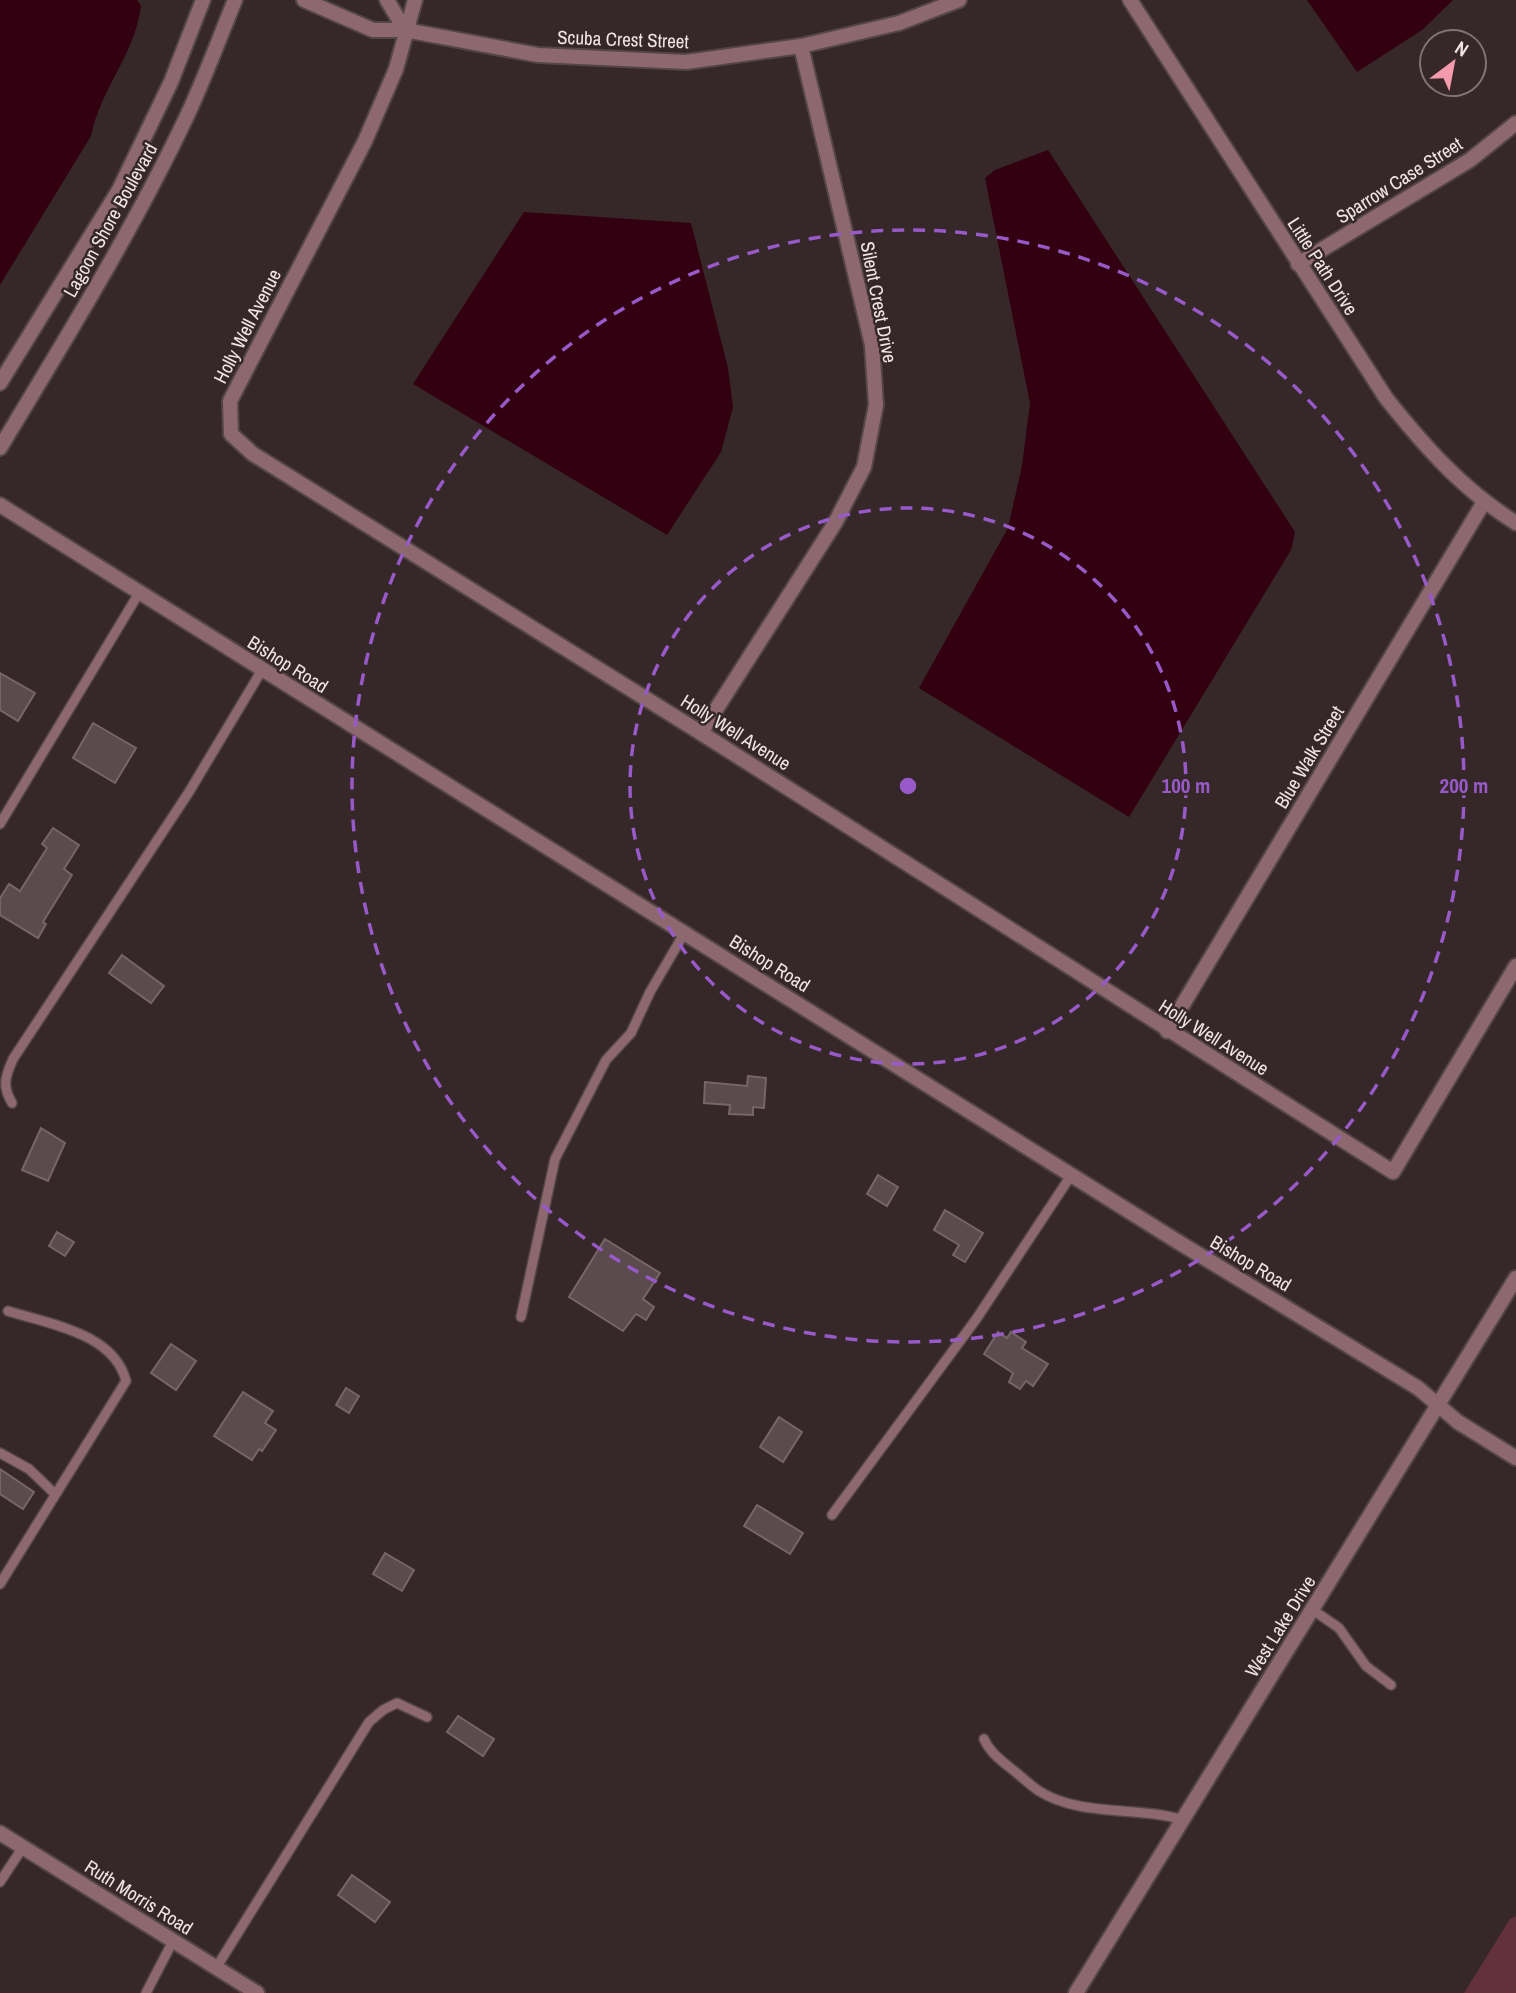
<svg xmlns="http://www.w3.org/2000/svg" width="1516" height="1993" viewBox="0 0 1516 1993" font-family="'Archivo Narrow',sans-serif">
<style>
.green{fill:#63313c}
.water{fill:#320010}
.building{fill:#5c4b4e;stroke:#776568;stroke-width:2}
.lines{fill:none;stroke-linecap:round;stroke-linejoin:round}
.service-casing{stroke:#544547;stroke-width:12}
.minor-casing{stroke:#544547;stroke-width:18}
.tertiary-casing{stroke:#544547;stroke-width:18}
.service{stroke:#8d696f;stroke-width:9}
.minor{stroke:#8d696f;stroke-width:14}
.tertiary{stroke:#8d696f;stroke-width:14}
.ring{fill:none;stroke:#985ac9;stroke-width:3.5;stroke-dasharray:12 9}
.labels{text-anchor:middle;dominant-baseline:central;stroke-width:5;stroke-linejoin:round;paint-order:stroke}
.street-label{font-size:19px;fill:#efe4e6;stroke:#362729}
.centre{fill:#985ac9;stroke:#362729;stroke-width:3.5}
.ring-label{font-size:21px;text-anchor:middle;font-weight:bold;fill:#985ac9;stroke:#362729;stroke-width:5;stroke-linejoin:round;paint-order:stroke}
</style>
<rect width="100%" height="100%" fill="#362729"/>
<path class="green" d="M1516,1916v77h-52l46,-74z"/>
<g class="water">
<path d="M0,0h137l4,6c-7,51 -40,81 -50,130l-91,149z"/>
<path d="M1307,0h146l-31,30 -65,42z"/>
<path d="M1048,150l247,382 -4,18 -162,267 -210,-129 89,-160 14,-62 8,-63 -45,-225 10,-8z"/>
<path d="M524,212l167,11 37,145 5,39 -12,45 -54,83 -254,-151z"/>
</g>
<g class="building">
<path d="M0,673l35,20 -17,28 -18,-11z"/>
<path d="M93,723l43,25 -21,35 -42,-25z"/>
<path d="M53,828l26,17 -15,24 8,6 -29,47 3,2 -8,14 -38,-23v-17l9,-14 11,7 27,-43 -5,-4z"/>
<path d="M122,955l42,31 -13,17 -42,-30z"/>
<path d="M748,1076l18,2 -2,30 -11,-1v8l-24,-1 1,-9 -26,-2 1,-21 42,4z"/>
<path d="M41,1128l24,15 -17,38 -26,-11z"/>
<path d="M878,1175l20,12 -11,19 -20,-12z"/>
<path d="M945,1210l38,23 -18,29 -12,-7 6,-10 -25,-15z"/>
<path d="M57,1232l17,10 -9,14 -16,-10z"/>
<path d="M605,1239l55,34 -17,26 11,8 -8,13 -10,-6 -13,17 -54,-34z"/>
<path d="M998,1332l9,6 4,-6 15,10 -4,6 26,16 -15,22 -7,-5 -6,8 -11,-7 4,-9 -29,-19z"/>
<path d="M171,1344l25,17 -20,29 -25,-17z"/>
<path d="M346,1388l13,8 -10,17 -13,-8z"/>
<path d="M243,1392l30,19 -8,12 11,7 -14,21 -3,-2 -7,11 -38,-24z"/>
<path d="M779,1417l23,15 -19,30 -23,-15z"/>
<path d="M0,1469l34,23 -11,17 -23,-15z"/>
<path d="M757,1505l46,28 -13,21 -46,-28z"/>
<path d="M385,1553l29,17 -12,21 -29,-17z"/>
<path d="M458,1716l36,23 -11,17 -36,-24z"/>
<path d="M352,1875l38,27 -15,20 -37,-27z"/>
</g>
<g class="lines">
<g class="service-casing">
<g id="service">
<path d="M0,824l139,-231"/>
<path d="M12,1103c-10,-17 -7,-26 1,-44l176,-267 73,-122"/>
<path d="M521,1317l34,-158 51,-99 25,-27 19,-41 35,-60"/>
<path d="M0,1453l29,16 25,24"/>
<path d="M832,1515l145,-197 95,-144"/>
<path d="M0,1584l126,-203c-12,-48 -77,-57 -118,-70"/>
<path d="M1313,1610l26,18 27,38 25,19"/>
<path d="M984,1739c6,14 18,22 29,31 9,7 17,15 26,21 41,26 99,15 144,29"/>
<path d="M0,1882l23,-35"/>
<path d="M216,1968l153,-246 14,-12 14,-7 30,14"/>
<path d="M146,1993l27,-52"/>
</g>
</g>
<g class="minor-casing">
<g id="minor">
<path d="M304,0l69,30h32l133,25 148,7 115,-16 98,-23 60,-23"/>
<path d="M387,0l18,30"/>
<path d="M415,0l-19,69 -31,72 -135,260 1,33 22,20 448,279 692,439 123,-206"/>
<path d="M1130,0l256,398c39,49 77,92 130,125"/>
<path d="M1298,264l172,-104 46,-37"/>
<path d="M0,383l119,-193 52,-108 32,-82"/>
<path d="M0,448c65,-108 132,-216 186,-330 18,-38 33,-79 49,-118"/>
<path d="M0,505l1175,735 243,148 40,34 58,36"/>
<path d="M701,733l134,-210 29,-56 12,-62 -4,-60 -71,-299"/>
<path d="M1167,1031l317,-529"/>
<path d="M0,1833l257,160"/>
</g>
</g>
<g class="tertiary-casing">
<path id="tertiary" d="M1076,1993l440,-715"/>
</g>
<use href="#service" class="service"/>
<use href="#minor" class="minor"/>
<use href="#tertiary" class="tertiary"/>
</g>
<g class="ring">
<circle cx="908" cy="786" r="278"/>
<circle cx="908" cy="786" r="556"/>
</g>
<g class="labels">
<g class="street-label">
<text transform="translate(623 39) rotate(2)">Scuba Crest Street</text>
<text transform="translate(1399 180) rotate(-32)">Sparrow Case Street</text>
<text transform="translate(110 220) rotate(-61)">Lagoon Shore Boulevard</text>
<text transform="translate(1323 266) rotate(57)">Little Path Drive</text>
<text transform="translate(879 302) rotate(79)">Silent Crest Drive</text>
<text transform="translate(247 326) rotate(-63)">Holly Well Avenue</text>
<text transform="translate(288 664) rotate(32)">Bishop Road</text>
<text transform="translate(736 732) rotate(32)">Holly Well Avenue</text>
<text transform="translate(1309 757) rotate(-59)">Blue Walk Street</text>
<text transform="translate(770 963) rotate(32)">Bishop Road</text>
<text transform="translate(1214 1037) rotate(32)">Holly Well Avenue</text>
<text transform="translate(1251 1263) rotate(31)">Bishop Road</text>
<text transform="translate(1280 1626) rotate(-58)">West Lake Drive</text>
<text transform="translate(139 1897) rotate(32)">Ruth Morris Road</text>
</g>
</g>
<circle cx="908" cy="786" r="10" class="centre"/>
<g class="ring-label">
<text x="1186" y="793">100 m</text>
<text x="1464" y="793">200 m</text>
</g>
<g transform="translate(1453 63) rotate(32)"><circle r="33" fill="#362729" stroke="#807375" stroke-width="2"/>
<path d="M0-5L12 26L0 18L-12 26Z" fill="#f39aac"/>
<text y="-10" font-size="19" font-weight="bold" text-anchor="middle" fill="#efe4e6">N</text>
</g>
</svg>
